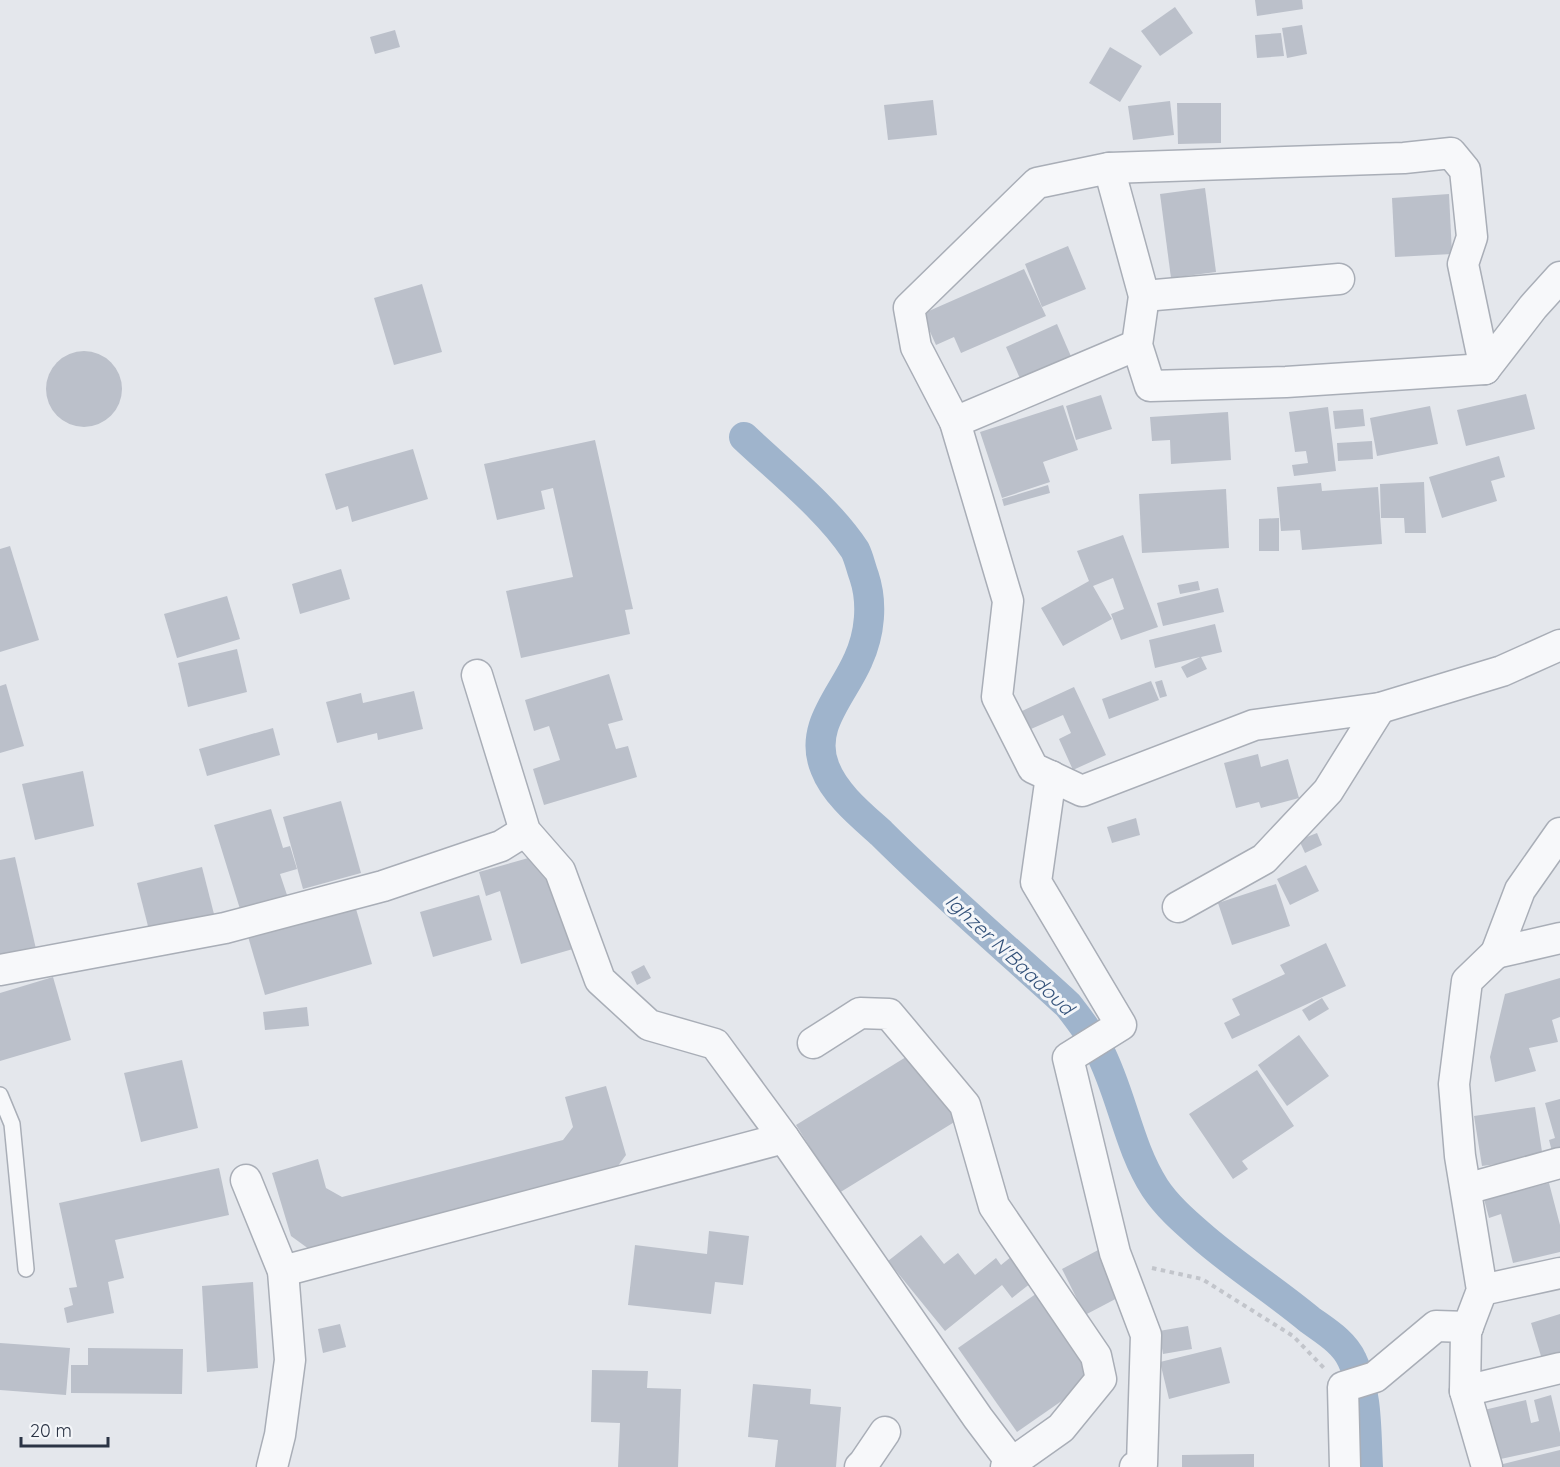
<svg xmlns="http://www.w3.org/2000/svg" width="1560" height="1467" viewBox="0 0 1560 1467" font-family="Quicksand,sans-serif">
<style>
.lines{fill:none;stroke-linecap:round;stroke-linejoin:round}
.canal{stroke:#9fb4cc;stroke-width:30}
.building{fill:#bbc0ca}
.lane-casing{stroke:#a9aeb7;stroke-width:18}
.street-casing{stroke:#a9aeb7;stroke-width:33}
.path{stroke:#c2c5cb;stroke-width:4;stroke-dasharray:4.5 4.5;stroke-linecap:butt}
.lane{stroke:#f7f8fa;stroke-width:15}
.street{stroke:#f7f8fa;stroke-width:30}
.labels{text-anchor:middle;dominant-baseline:central;stroke-width:6;stroke-linejoin:round;paint-order:stroke}
.water-label{font-size:20px;font-style:italic;fill:#34527a;stroke:#f4f6f9}
</style>
<rect width="100%" height="100%" fill="#e4e7ec"/>
<g class="lines">
<path class="canal" d="M744,437c36,34 84,72 111,113 4,8 6,18 9,26 9,27 6,58 -6,84 -15,35 -50,67 -33,108 10,26 36,47 56,65 60,60 125,115 187,172 11,14 22,28 31,45 23,44 29,96 56,138 12,18 28,32 44,46 35,31 75,56 111,86 15,11 34,22 42,40 16,32 14,72 16,107"/>
</g>
<g class="building">
<path d="M1255,0h47l1,9 -46,7z"/>
<path d="M1175,7l18,26 -33,23 -19,-25z"/>
<path d="M1302,25l5,29 -20,4 -5,-30z"/>
<path d="M395,30l5,17 -25,7 -5,-17z"/>
<path d="M1281,33l3,23 -27,2 -2,-23z"/>
<path d="M1110,47l32,19 -22,36 -31,-19z"/>
<path d="M933,100l4,35 -49,5 -4,-35z"/>
<path d="M1170,101l4,34 -41,5 -5,-34z"/>
<path d="M1177,103h44v40l-43,1z"/>
<path d="M1205,188l11,84 -45,6 -11,-84z"/>
<path d="M1449,194l3,60 -57,3 -3,-59z"/>
<path d="M1068,246l18,43 -44,18 -17,-43z"/>
<path d="M1024,269l22,47 -85,37 -7,-16 -18,8 -14,-31z"/>
<path d="M422,284l20,68 -48,13 -20,-67z"/>
<path d="M1057,324l16,37 -51,22 -16,-36z"/>
<circle cx="84" cy="389" r="38"/>
<path d="M1526,394l9,35 -69,17 -9,-36z"/>
<path d="M1101,395l11,34 -36,11 -10,-34z"/>
<path d="M1063,405l15,45 -35,12 7,20 -48,16 -22,-66z"/>
<path d="M1430,406l8,38 -61,12 -7,-38z"/>
<path d="M1328,407l8,64 -42,5 -2,-11 16,-2 -2,-12 -11,1 -6,-40z"/>
<path d="M1363,409l2,17 -30,3 -2,-18z"/>
<path d="M1228,412l3,48 -60,4 -1,-24 -18,1 -2,-24z"/>
<path d="M595,440l38,169 -8,1 5,24 -109,24 -15,-67 67,-14 -20,-89 -12,3 4,18 -48,11 -13,-56z"/>
<path d="M1372,441l1,18 -35,2 -1,-18z"/>
<path d="M413,449l15,50 -76,23 -4,-16 -12,4 -11,-36z"/>
<path d="M1499,456l6,21 -14,4 6,20 -55,17 -13,-41z"/>
<path d="M1424,482l2,51h-21l-1,-15h-23l-1,-34z"/>
<path d="M1321,483l1,8 56,-4 4,57 -80,6 -2,-20 -19,1 -4,-44z"/>
<path d="M1048,485l2,8 -46,13 -2,-7z"/>
<path d="M1226,489l3,59 -87,5 -3,-59z"/>
<path d="M1279,518v33h-20v-32z"/>
<path d="M1123,535l35,92 -37,13 -10,-26 13,-5 -11,-31 -20,8 19,33 -49,27 -22,-38 48,-27 -12,-30z"/>
<path d="M10,546l29,94 -39,12v-103z"/>
<path d="M341,569l9,30 -50,15 -8,-30z"/>
<path d="M1198,581l2,9 -20,4 -2,-9z"/>
<path d="M1218,588l6,24 -61,14 -6,-23z"/>
<path d="M227,596l13,43 -63,19 -13,-44z"/>
<path d="M1215,624l7,28 -21,5 6,12 -20,9 -6,-11 19,-10 -45,11 -6,-28z"/>
<path d="M237,649l10,43 -59,15 -10,-44z"/>
<path d="M609,674l14,46 -15,4 8,25 12,-3 9,31 -93,28 -11,-36 27,-9 -11,-34 -15,5 -9,-31z"/>
<path d="M1162,680l5,16 -7,2 -5,-16z"/>
<path d="M1151,681l8,19 -50,19 -7,-20z"/>
<path d="M6,684l18,62 -24,7v-67z"/>
<path d="M1074,687l32,68 -33,15 -14,-31 12,-6 -8,-18 -32,14 -9,-18z"/>
<path d="M414,691l9,38 -45,11 -1,-7 -40,10 -11,-41 35,-9 2,10z"/>
<path d="M273,728l7,27 -73,21 -8,-27z"/>
<path d="M1258,754l3,13 27,-8 11,39 -38,10 -2,-6 -23,6 -12,-45z"/>
<path d="M83,771l11,55 -59,14 -13,-56z"/>
<path d="M341,801l20,72 -58,16 -20,-72z"/>
<path d="M271,809l12,39 7,-2 7,23 -17,5 7,21 -47,14 -26,-84z"/>
<path d="M1136,818l4,17 -28,8 -5,-16z"/>
<path d="M1317,833l5,12 -17,8 -6,-13z"/>
<path d="M546,853l27,96 -52,15 -21,-73 -14,5 -7,-24z"/>
<path d="M15,857l21,92 -36,8v-97z"/>
<path d="M1306,865l13,26 -29,14 -13,-26z"/>
<path d="M202,867l13,51 -65,16 -13,-51z"/>
<path d="M1276,884l14,42 -58,19 -14,-42z"/>
<path d="M479,895l13,45 -59,17 -13,-45z"/>
<path d="M354,902l18,62 -107,31 -18,-62z"/>
<path d="M1326,943l20,43 -114,53 -8,-16 16,-8 -8,-16 53,-25 -5,-9z"/>
<path d="M644,965l7,13 -14,7 -6,-13z"/>
<path d="M53,977l18,63 -71,21v-68z"/>
<path d="M1560,978v39l-8,3 6,22 -29,6 7,23 -41,11 -5,-25 15,-63z"/>
<path d="M1322,998l7,11 -20,12 -7,-11z"/>
<path d="M307,1007l2,19 -44,4 -2,-18z"/>
<path d="M1299,1035l30,41 -42,30 -29,-41z"/>
<path d="M927,1044l42,69 -130,80 -43,-68z"/>
<path d="M182,1060l16,68 -57,14 -17,-69z"/>
<path d="M1257,1070l37,56 -52,35 6,8 -15,10 -44,-65z"/>
<path d="M606,1086l20,69 -14,19 -299,78 -22,-16 -19,-63 46,-14 8,29 16,9 221,-57 10,-13 -8,-30z"/>
<path d="M1560,1099v58l-6,2 -5,-19 6,-2 -10,-35z"/>
<path d="M1535,1107l8,51 -61,8 -8,-50z"/>
<path d="M219,1168l10,47 -114,25 9,38 -16,4 6,31 -47,10 -3,-15 9,-3 -4,-17 8,-1 -18,-84z"/>
<path d="M1549,1183l11,42v27l-47,11 -12,-49 -12,4 -5,-19z"/>
<path d="M709,1231l40,5 -6,49 -28,-3 -4,32 -83,-9 7,-60 72,9z"/>
<path d="M921,1235l23,29 14,-11 17,22 21,-17 5,7 27,-22 21,26 -37,29 -10,-13 -57,46 -57,-70z"/>
<path d="M1102,1248l23,46 -40,21 -23,-46z"/>
<path d="M253,1282l5,86 -51,4 -5,-86z"/>
<path d="M1053,1282l59,84 -95,66 -59,-84z"/>
<path d="M1560,1314v47l-16,5 -13,-43z"/>
<path d="M340,1324l6,23 -23,6 -5,-24z"/>
<path d="M1188,1326l4,23 -29,5 -4,-23z"/>
<path d="M0,1343l70,5 -4,47 -66,-5z"/>
<path d="M1221,1347l9,36 -61,16 -9,-37z"/>
<path d="M88,1348l95,1 -1,45 -111,-1v-28h17z"/>
<path d="M592,1370l56,1 -1,17 34,1 -3,78h-60l2,-44 -29,-1z"/>
<path d="M753,1384l58,5 -1,15 31,3 -5,60h-61l3,-27 -30,-3z"/>
<path d="M1551,1395l9,38v13l-64,14 -12,-50 42,-10 5,23 8,-2 -5,-21z"/>
<path d="M1560,1450v17h-65v-1z"/>
<path d="M1254,1454v13h-72v-12z"/>
</g>
<g class="lines">
<g class="lane-casing">
<path id="lane" d="M0,1095l12,29 14,145"/>
</g>
<g class="street-casing">
<g id="street">
<path d="M1109,168l295,-10 47,-5 14,17 7,67 -9,27 22,105"/>
<path d="M1560,277l-27,30 -48,62 -199,13 -136,4 -13,-41 7,-49 -35,-128 -72,15 -128,125 7,39 39,75 53,179 -11,96 36,71 49,23 172,-66 126,-17 122,-37 58,-26"/>
<path d="M1144,296l195,-17"/>
<path d="M955,422l182,-77"/>
<path d="M477,675l48,156 35,40 40,109 49,45 66,19 69,94"/>
<path d="M1051,776l-15,106 85,143 -53,33 47,195 31,82 -4,129 -7,3"/>
<path d="M1560,833l-40,57 -24,63 64,-15"/>
<path d="M1178,907l86,-48 64,-68 52,-83"/>
<path d="M0,970l225,-42 158,-42 118,-40 24,-15"/>
<path d="M813,1043l47,-30 29,1 76,91 29,101 102,150 5,23 -40,49 -55,39"/>
<path d="M246,1180l37,91 7,89 -10,75 -8,32"/>
<path d="M1466,1189l94,-26"/>
<path d="M283,1271l501,-133 194,280 34,45"/>
<path d="M1482,1290l78,-17"/>
<path d="M1465,1391l95,-23"/>
<path d="M860,1467l4,-4 21,-31"/>
<path d="M1345,1467l-2,-80 32,-10 61,-51 32,1"/>
<path d="M1487,1467l-22,-76 1,-59 16,-42 -22,-134 -6,-72 13,-103 29,-28"/>
</g>
</g>
<path class="path" d="M1152,1268l50,11 91,57 31,32"/>
<use href="#lane" class="lane"/>
<use href="#street" class="street"/>
</g>
<g class="labels">
<g class="water-label">
<text transform="translate(1010 954) rotate(43)">Ighzer N'Baadoud</text>
</g>
</g>
<path d="M21 1437v9h87v-9" fill="none" stroke="#2b3445" stroke-width="3"/>
<text x="30" y="1437" font-size="18" fill="#2b3445" stroke="#f4f6f9" stroke-width="4.5" paint-order="stroke">20 m</text>
</svg>
